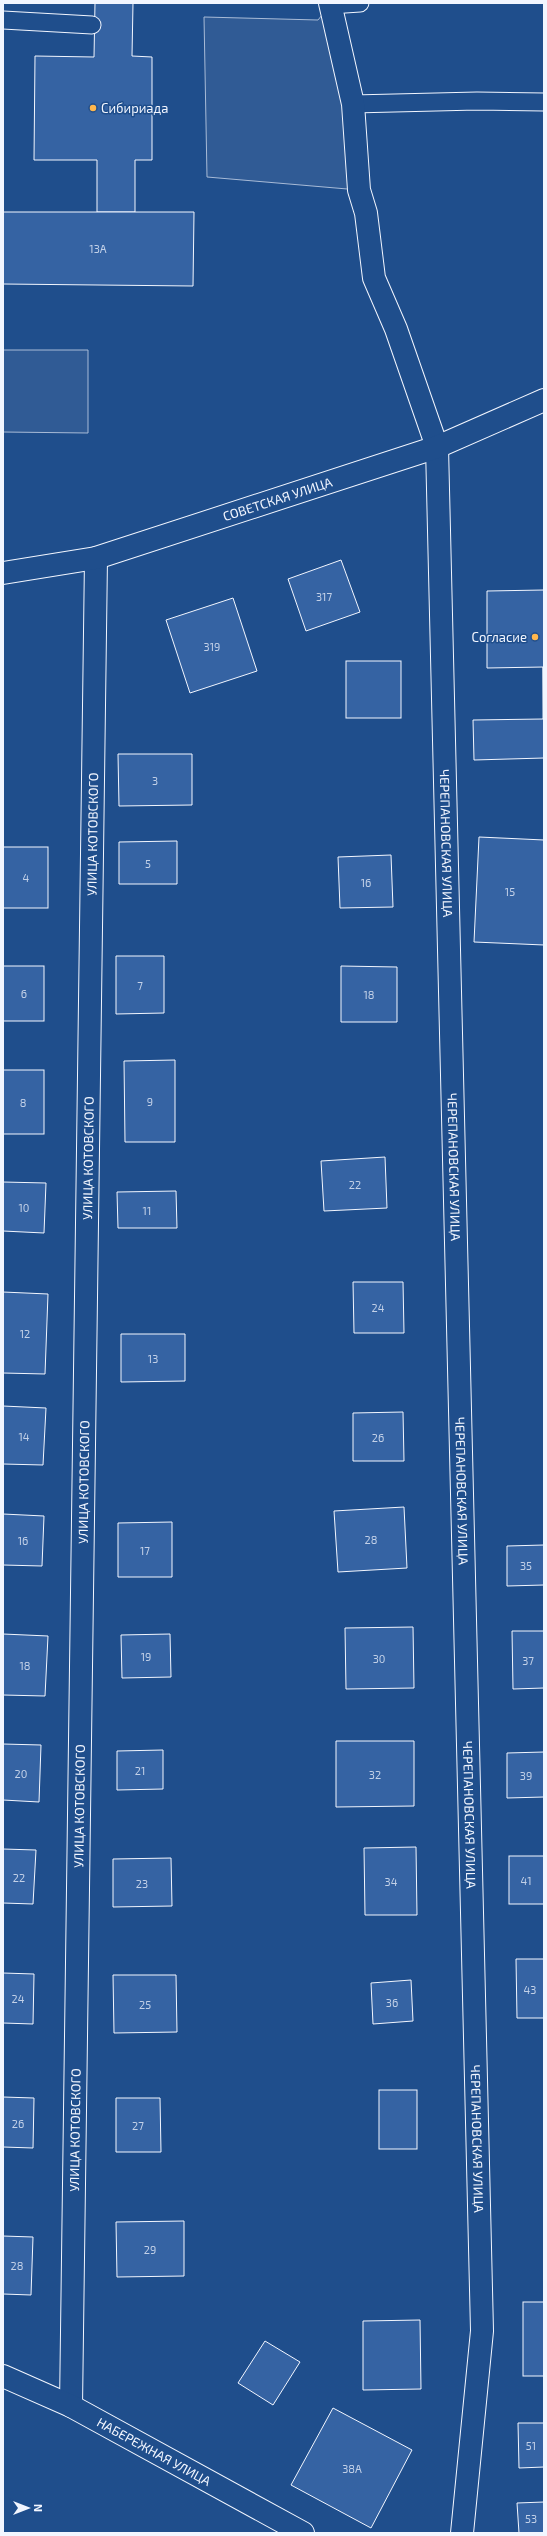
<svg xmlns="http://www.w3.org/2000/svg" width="547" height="2536" viewBox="0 0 547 2536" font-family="'Exo 2',sans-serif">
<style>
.parking{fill:#305b95;stroke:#a8bbd7}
.building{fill:#3563a3;stroke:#f2f6ff}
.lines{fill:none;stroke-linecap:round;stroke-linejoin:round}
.lane-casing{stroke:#f2f6ff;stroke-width:19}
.street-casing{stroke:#f2f6ff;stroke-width:24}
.secondary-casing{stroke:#f2f6ff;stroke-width:24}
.lane{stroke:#1f4e8c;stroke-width:17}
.street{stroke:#1f4e8c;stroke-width:22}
.secondary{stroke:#1f4e8c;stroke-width:22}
.poi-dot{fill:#ffb74d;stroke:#1f4e8c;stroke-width:1.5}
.labels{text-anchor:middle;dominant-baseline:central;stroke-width:3;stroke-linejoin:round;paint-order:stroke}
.number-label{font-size:11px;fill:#c3d1e8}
.poi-label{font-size:13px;fill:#f2f6ff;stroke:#1f4e8c;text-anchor:start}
.street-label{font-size:13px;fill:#f2f6ff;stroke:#1f4e8c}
</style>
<rect width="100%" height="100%" fill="#1f4e8c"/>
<g class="parking">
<path d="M330,5l29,185 -152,-13 -3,-160 114,3z"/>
<path d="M3,350h85v83l-85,-1z"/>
</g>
<g class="building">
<path d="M95,3h38l-1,53 20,1v103h-17v52h-38v-52h-63l1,-104 59,1z"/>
<path d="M3,212h191l-1,74 -190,-2z"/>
<path d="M341,560l19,52 -54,19 -18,-52z"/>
<path d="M544,590v77l-57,1v-77z"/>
<path d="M233,598l24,73 -67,22 -24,-73z"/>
<rect x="346" y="661" width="55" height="57"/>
<path d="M543,667l1,91 -70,2 -1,-40 70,-1z"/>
<path d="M118,754h74v51l-73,1z"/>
<path d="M479,837l65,3v105l-70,-3z"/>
<path d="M177,841v43h-58v-42z"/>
<rect x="3" y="847" width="45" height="61"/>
<path d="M391,855l2,52 -53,1 -2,-51z"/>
<path d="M116,956h48v57l-48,1z"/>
<rect x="3" y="966" width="41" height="55"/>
<path d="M341,966l56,1v55h-56z"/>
<path d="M175,1060v82h-50l-1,-81z"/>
<rect x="3" y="1070" width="41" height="64"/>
<path d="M385,1157l2,51 -63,3 -3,-50z"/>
<path d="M3,1182l43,1 -2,50 -41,-2z"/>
<path d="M176,1191l1,37h-59l-1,-36z"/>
<path d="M353,1282h50l1,51h-50z"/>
<path d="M3,1292l45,2 -3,80 -42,-1z"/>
<path d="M121,1334h64v47l-64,1z"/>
<path d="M3,1406l43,2 -3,57 -40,-1z"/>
<path d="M403,1412l1,49h-51v-48z"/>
<path d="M404,1507l3,61 -69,4 -4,-61z"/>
<path d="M3,1514l41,2 -2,50 -39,-1z"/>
<path d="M172,1522v55h-54v-54z"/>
<path d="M544,1545v40l-37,1v-40z"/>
<path d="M413,1627l1,61 -68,1 -1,-61z"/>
<path d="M512,1631h32v57l-31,1z"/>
<path d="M3,1634l45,2 -3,60 -42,-1z"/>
<path d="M170,1634l1,43 -49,1 -1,-43z"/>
<path d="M336,1741h78v65l-78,1z"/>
<path d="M3,1744l38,1 -2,57 -36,-2z"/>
<path d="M163,1750v39l-46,1v-39z"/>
<path d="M544,1752v45l-37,1v-45z"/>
<path d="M416,1847l1,68h-52l-1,-67z"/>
<path d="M3,1849l33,1 -3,54 -30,-1z"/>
<rect x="509" y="1856" width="35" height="48"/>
<path d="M171,1858l1,48 -59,1v-48z"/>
<path d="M516,1959h28v59h-27z"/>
<path d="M3,1973l31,1 -1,50 -30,-1z"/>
<path d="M113,1975h63l1,57 -63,1z"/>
<path d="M411,1980l2,41 -40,3 -2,-41z"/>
<rect x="379" y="2090" width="38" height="59"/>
<path d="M3,2097l31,1 -1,50 -30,-1z"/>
<path d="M116,2098h44l1,54h-45z"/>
<path d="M184,2221v55l-67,1 -1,-55z"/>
<path d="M3,2236l30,1 -2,58 -28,-1z"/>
<rect x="523" y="2302" width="21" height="74"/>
<path d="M420,2320l1,69 -58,1v-69z"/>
<path d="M265,2341l35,21 -27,43 -35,-22z"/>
<path d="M333,2408l79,42 -41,78 -80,-43z"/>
<path d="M518,2423h26v44l-25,1z"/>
<path d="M544,2502v31h-25l-2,-30z"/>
</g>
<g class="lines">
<g class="lane-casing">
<g id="lane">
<path d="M330,5l30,-2"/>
<path d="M3,20l89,5"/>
<path d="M353,104l124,-3 67,1"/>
</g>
</g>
<g class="street-casing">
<g id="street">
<path id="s1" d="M330,3l23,101 6,86 7,23 8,65 22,51 41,118 45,1884 -20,202"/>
<path id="s2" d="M71,2406l25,-1848"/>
</g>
</g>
<g class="secondary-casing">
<g id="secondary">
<path id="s3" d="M3,573l93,-15 341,-111 107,-47"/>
<path id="s4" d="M3,2376l68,30 232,127"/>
</g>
</g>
<use href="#lane" class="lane"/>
<use href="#street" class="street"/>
<use href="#secondary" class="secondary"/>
</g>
<g class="poi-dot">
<circle cx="93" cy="108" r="4"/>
<circle cx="535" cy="637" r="4"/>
</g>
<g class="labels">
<g class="number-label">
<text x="98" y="248">13А</text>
<text x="324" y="596">317</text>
<text x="212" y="646">319</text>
<text x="155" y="780">3</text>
<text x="148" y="863">5</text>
<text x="26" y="877">4</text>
<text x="366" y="882">16</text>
<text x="510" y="891">15</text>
<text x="140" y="985">7</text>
<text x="24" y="993">6</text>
<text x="369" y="994">18</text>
<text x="150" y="1101">9</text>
<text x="23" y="1102">8</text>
<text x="355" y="1184">22</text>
<text x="24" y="1207">10</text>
<text x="147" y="1210">11</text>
<text x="378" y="1307">24</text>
<text x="25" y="1333">12</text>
<text x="153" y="1358">13</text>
<text x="24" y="1436">14</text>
<text x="378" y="1437">26</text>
<text x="371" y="1539">28</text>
<text x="23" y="1540">16</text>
<text x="145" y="1550">17</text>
<text x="526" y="1565">35</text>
<text x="146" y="1656">19</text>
<text x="379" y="1658">30</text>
<text x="528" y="1660">37</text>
<text x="25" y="1665">18</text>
<text x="140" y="1770">21</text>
<text x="21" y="1773">20</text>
<text x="375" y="1774">32</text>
<text x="526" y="1775">39</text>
<text x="19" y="1877">22</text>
<text x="526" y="1880">41</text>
<text x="391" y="1881">34</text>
<text x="142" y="1883">23</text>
<text x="530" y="1989">43</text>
<text x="18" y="1998">24</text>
<text x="392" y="2002">36</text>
<text x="145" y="2004">25</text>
<text x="18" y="2123">26</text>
<text x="138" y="2125">27</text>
<text x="150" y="2249">29</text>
<text x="17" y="2265">28</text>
<text x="531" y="2445">51</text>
<text x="352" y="2468">38А</text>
<text x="531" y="2518">53</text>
</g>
<g class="poi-label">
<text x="101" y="108">Сибириада</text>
<text x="527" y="637" text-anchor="end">Согласие</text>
</g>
<g class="street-label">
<text stroke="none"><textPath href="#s3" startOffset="285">СОВЕТСКАЯ УЛИЦА</textPath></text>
<text stroke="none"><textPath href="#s2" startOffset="1572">УЛИЦА КОТОВСКОГО</textPath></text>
<text stroke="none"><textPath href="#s1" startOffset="856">ЧЕРЕПАНОВСКАЯ УЛИЦА</textPath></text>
<text stroke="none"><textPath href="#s2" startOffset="1248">УЛИЦА КОТОВСКОГО</textPath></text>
<text stroke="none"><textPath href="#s1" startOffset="1180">ЧЕРЕПАНОВСКАЯ УЛИЦА</textPath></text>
<text stroke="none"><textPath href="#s2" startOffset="924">УЛИЦА КОТОВСКОГО</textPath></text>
<text stroke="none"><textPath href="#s1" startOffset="1504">ЧЕРЕПАНОВСКАЯ УЛИЦА</textPath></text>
<text stroke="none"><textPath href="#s2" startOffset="600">УЛИЦА КОТОВСКОГО</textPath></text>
<text stroke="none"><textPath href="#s1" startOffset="1828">ЧЕРЕПАНОВСКАЯ УЛИЦА</textPath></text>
<text stroke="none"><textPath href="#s2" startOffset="276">УЛИЦА КОТОВСКОГО</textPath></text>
<text stroke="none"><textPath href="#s1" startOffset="2152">ЧЕРЕПАНОВСКАЯ УЛИЦА</textPath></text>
<text stroke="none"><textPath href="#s4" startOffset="169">НАБЕРЕЖНАЯ УЛИЦА</textPath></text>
</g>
</g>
<rect width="547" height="2536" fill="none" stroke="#f2f6ff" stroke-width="8"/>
<g transform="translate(28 2508) rotate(90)" stroke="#1f4e8c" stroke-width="3" paint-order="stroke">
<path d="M0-3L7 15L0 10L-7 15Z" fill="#f2f6ff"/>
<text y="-6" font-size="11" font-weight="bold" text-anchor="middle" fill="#f2f6ff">N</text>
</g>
</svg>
